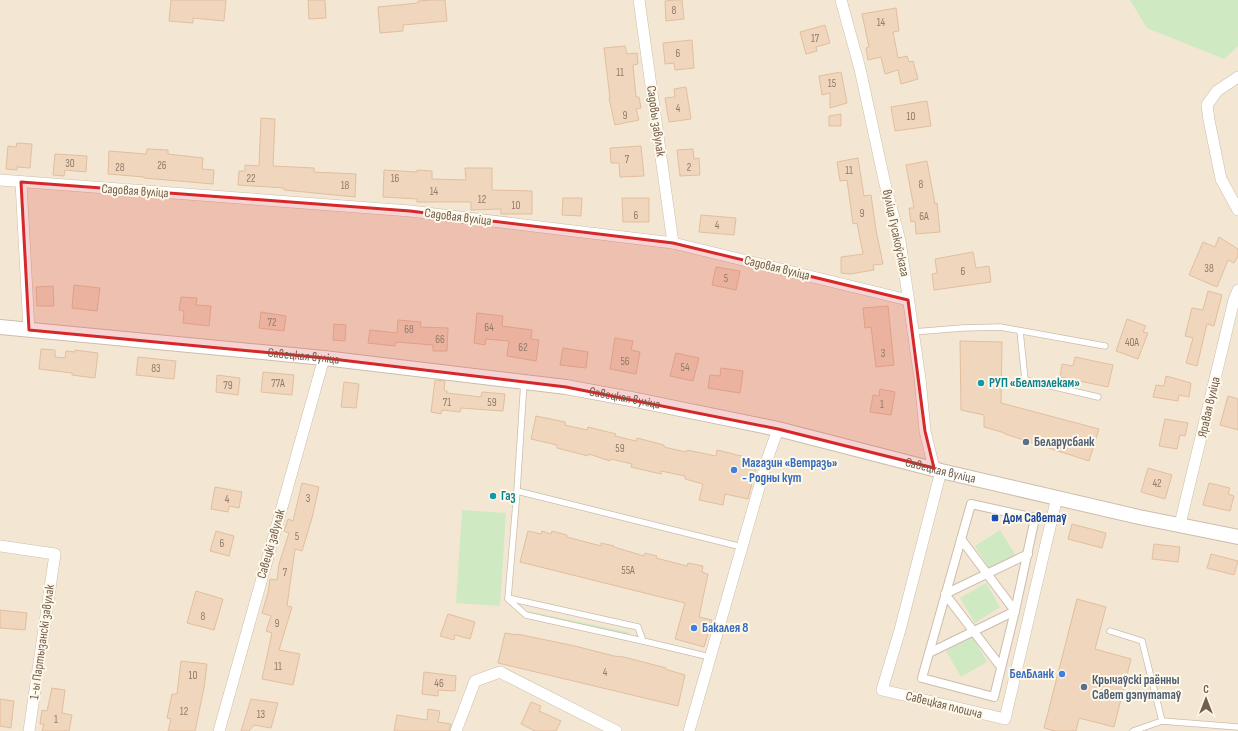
<svg xmlns="http://www.w3.org/2000/svg" width="1238" height="731" viewBox="0 0 1238 731" font-family="'Sofia Sans Condensed',sans-serif">
<style>
.residential{fill:#f3e7d3}
.green{fill:#cfe9c3}
.building{fill:#f0d6bd;stroke:#e2be9e}
.lines{fill:none;stroke-linecap:round;stroke-linejoin:round}
.service-casing{stroke:#cdbdab;stroke-width:7}
.pedestrian-casing{stroke:#cdbdab;stroke-width:10}
.minor-casing{stroke:#cdbdab;stroke-width:12}
.tertiary-casing{stroke:#cdbdab;stroke-width:16}
.service{stroke:#fff;stroke-width:5.5}
.pedestrian{stroke:#fff;stroke-width:8}
.minor{stroke:#fff;stroke-width:11}
.tertiary{stroke:#fff;stroke-width:14}
.marked{fill:#d62828;fill-opacity:0.2;stroke:#d62828;stroke-width:3;stroke-linejoin:round}
.culture-dot{fill:#0f9aa8;stroke:#fef8ea;stroke-width:1.5}
.service-dot{fill:#5c6f8a;stroke:#fef8ea;stroke-width:1.5}
.shop-dot{fill:#3f7fe0;stroke:#fef8ea;stroke-width:1.5}
.transit-dot{fill:#1a4fb4;stroke:#fef8ea;stroke-width:1.5}
.labels{text-anchor:middle;dominant-baseline:central;stroke-width:4;stroke-linejoin:round;paint-order:stroke}
.number-label{font-size:11px;fill:#927b68}
.street-label{font-size:13px;fill:#735d4b;stroke:#fef8ea}
.culture-label{font-size:13px;font-weight:bold;fill:#0d838f;stroke:#fef8ea;text-anchor:start}
.service-label{font-size:13px;font-weight:bold;fill:#4e5e75;stroke:#fef8ea;text-anchor:start}
.shop-label{font-size:13px;font-weight:bold;fill:#366cbe;stroke:#fef8ea;text-anchor:start}
.transit-label{font-size:13px;font-weight:bold;fill:#164399;stroke:#fef8ea;text-anchor:start}
</style>
<rect width="100%" height="100%" fill="#fbf4e4"/>
<rect class="residential" x="0" y="0" width="1238" height="731"/>
<g class="green">
<path d="M1130,0h108v46l-14,13 -77,-31z"/>
<path d="M462,510l44,3 -6,93 -44,-3z"/>
<path d="M1000,530l15,24 -25,16 -15,-24z"/>
<path d="M986,583l14,24 -25,16 -15,-25z"/>
<path d="M526,611l102,21 2,3 -104,-23z"/>
<path d="M972,636l15,26 -26,15 -15,-26z"/>
</g>
<g class="building">
<path d="M171,0h55l-2,21 -31,-3v5l-24,-2z"/>
<path d="M308,0h17l1,18 -17,1z"/>
<path d="M432,0h13l2,21 -44,4v6l-23,2 -2,-26 40,-4v-2z"/>
<path d="M674,0h8l2,19 -18,2 -1,-20z"/>
<path d="M896,8l3,23 -6,1 5,26 9,-2 2,6 4,-1 5,18 -17,5 -3,-14 -13,4 -4,-17 -13,3 -2,-12 3,-1 -7,-33z"/>
<path d="M825,25l5,18 -14,4 1,4 -11,3 -6,-22z"/>
<path d="M692,40l2,28 -19,2 -1,-7 -9,1 -2,-21z"/>
<path d="M625,46l2,8 10,-1 1,11 -5,1 3,32h3l2,11 -5,1 3,11 -24,5 -6,-27h1l-6,-50z"/>
<path d="M841,72l6,31 -17,5v-15l-8,2 -3,-19z"/>
<path d="M686,87l5,32 -22,3 -4,-24 10,-1 -1,-8z"/>
<path d="M927,101l4,25 -36,5 -4,-24z"/>
<path d="M841,114v12h-12v-10z"/>
<path d="M261,118l14,1 -2,47 41,2v4l42,2 -1,23 -71,-7v-2l-46,-3 1,-14h6v-6l14,1z"/>
<path d="M17,143l15,1 -2,24 -13,-1v3l-11,-1 2,-23 8,1z"/>
<path d="M641,146l3,30 -24,1 -1,-14h-8l-1,-15z"/>
<path d="M147,149l21,1v4l35,4 -1,11 12,1 -1,14 -69,-6v-1l-36,-3 1,-23 37,3z"/>
<path d="M693,149l1,10 5,-1 1,17 -20,1 -3,-26z"/>
<path d="M55,154l32,2 -1,16 -21,-2 -1,6 -11,-1z"/>
<path d="M858,158l6,38 7,-1 5,35 7,34 -10,1 1,5 -24,4 -9,-1v-16l22,-3 -6,-31 -4,1 -6,-44 -7,1 -3,-19z"/>
<path d="M927,161l8,43 2,-1 3,29 -24,2 -1,-13 -4,1 -2,-14h5l-8,-43z"/>
<path d="M465,168h27v22l40,1v23h-31v-5l-30,1v-8h-54v-3l-34,-2 1,-27 33,2v-2l15,1v8l34,1z"/>
<path d="M563,198h19l-1,18 -19,-1z"/>
<path d="M622,198h27v24h-26z"/>
<path d="M701,215l35,3 -2,17 -35,-3z"/>
<path d="M1219,237l19,12v7l-4,7 -6,-3 -11,27 -28,-12 14,-33 12,5z"/>
<path d="M973,252l3,16 13,-2 2,16 -57,8 -2,-16 5,-1 -2,-14z"/>
<path d="M716,267l24,4 -4,19 -24,-5z"/>
<path d="M74,285l26,3 -3,23 -25,-3z"/>
<path d="M53,286l1,20h-17l-1,-19z"/>
<path d="M1208,291l14,4 -8,31 -7,-2 -10,42 -11,-3 7,-25 -8,-2 7,-28 11,2z"/>
<path d="M181,297l16,1 -1,7 15,1 -2,20 -26,-3 1,-12 -5,-1z"/>
<path d="M888,306l6,59 -18,2 -5,-40 -6,1 -2,-20z"/>
<path d="M261,312l25,4 -2,15 -25,-3z"/>
<path d="M477,313l26,3 -1,10 30,4 -1,9 8,1 -3,21 -29,-5 2,-15 -23,-2 -1,6 -11,-2z"/>
<path d="M1127,319l19,7 -3,6 5,1 -10,26 -22,-8z"/>
<path d="M398,320l23,2 -1,5 28,1 -1,23h-14v-6l-37,-3 -1,4 -27,-3 2,-13 27,3z"/>
<path d="M334,324l12,1 -1,16 -12,-1z"/>
<path d="M615,338l18,3 -2,9 9,2 -4,22 -26,-5z"/>
<path d="M960,341l42,1 -1,61 98,26 -10,32 -84,-27v-1l-21,-6v-12l-23,-5z"/>
<path d="M563,348l25,4 -2,16 -26,-3z"/>
<path d="M41,349l14,1v7l10,1 1,-7 9,1v-2l23,3 -3,25 -23,-3v-2l-33,-4z"/>
<path d="M676,353l23,5 -6,23 -23,-5z"/>
<path d="M138,357l38,4 -2,18 -38,-4z"/>
<path d="M1075,357l38,8 -5,22 -48,-10 2,-13 11,2z"/>
<path d="M721,368l22,3 -3,22 -32,-5 2,-13 10,1z"/>
<path d="M263,372l31,3 -2,20 -31,-3z"/>
<path d="M217,375l23,3 -2,17 -22,-3z"/>
<path d="M1166,376l25,7 -2,14 -10,-2 -1,6 -25,-4 3,-12 8,1z"/>
<path d="M435,380l10,1 -1,9 3,1v2l34,4 1,-5 23,2 -2,17 -42,-3 -1,4 -18,-2 -1,4 -10,-2z"/>
<path d="M344,382l15,2 -3,24 -15,-1z"/>
<path d="M880,389l15,3 -4,23 -21,-3 3,-17 6,1z"/>
<path d="M1228,396l10,3v31l-18,-5z"/>
<path d="M536,416l29,6v3l22,5 1,-3 28,7 -1,2 21,5 1,-3 27,7v2l22,5 1,-2 29,6 1,-6 41,10 -10,39 -23,-5 -2,11 -24,-5 4,-16 -18,-5v-3l-24,-5v3l-30,-7 1,-3 -21,-5 -1,2 -21,-7 -1,2 -31,-8v-3l-26,-6z"/>
<path d="M1165,419l23,4 -3,13 -5,-1 -3,14 -18,-3z"/>
<path d="M1148,468l24,7 -7,24 -24,-7z"/>
<path d="M302,483l17,4 -7,31 -10,33 -7,-2 -8,57 5,1 -13,43 21,4 -7,31 -31,-6 10,-46 -6,-2 5,-15 -9,-3 6,-20 2,-14 7,1 2,-16 10,-31 -5,-2 4,-12 5,2z"/>
<path d="M1209,483l21,5 -2,6 6,2 -4,15 -27,-6z"/>
<path d="M215,487l27,5 -3,16 -10,-2 -1,6 -17,-3z"/>
<path d="M1072,524l34,9 -4,15 -34,-9z"/>
<path d="M216,531l18,5 -5,20 -19,-5z"/>
<path d="M528,531l13,3 1,-3 9,3 1,-3 15,4v2l34,9v-3l13,3v1l30,9 1,-3 12,3 -1,2 31,8 1,-3 15,3 -1,6 6,2 -9,43 13,3 -8,27 -29,-8 10,-36 -165,-41z"/>
<path d="M1154,544l26,3 -2,15 -26,-3z"/>
<path d="M1211,554l27,7 -4,14 -27,-7z"/>
<path d="M196,591l27,8 -9,31 -27,-7z"/>
<path d="M1077,599l29,8 -11,42 36,10 -17,68 -35,-9 -3,13h-21l-11,-3z"/>
<path d="M0,610l27,3 -2,17 -25,-2z"/>
<path d="M448,614l27,8 -5,17 -15,-4 -1,5 -14,-4z"/>
<path d="M505,633l12,2v-1l58,12 39,10 10,1 42,11 -1,1 20,6 -7,31 -180,-43z"/>
<path d="M181,661l26,3 -3,24 -9,43h-27l3,-12 -4,-1 5,-24h5z"/>
<path d="M424,672l32,4 -1,15 -17,-1v6l-16,-2z"/>
<path d="M52,688l13,2 -3,23 10,2 -3,16h-27l2,-7h-4l2,-14 5,1z"/>
<path d="M0,699l14,2 -3,27 -11,-2z"/>
<path d="M251,699l27,4 -7,25 -17,-3 -5,6h-8z"/>
<path d="M531,702l10,4 -2,5 22,10 -5,10h-21l-14,-7z"/>
<path d="M428,709l12,2 -2,11 13,2 -2,7h-55l3,-16 30,5z"/>
</g>
<g class="lines">
<g class="service-casing">
<g id="service">
<path d="M1020,331l5,49 73,17"/>
<path d="M913,332l49,-4 38,-1 105,19"/>
<path d="M524,381l-7,110 -9,107 130,29 5,14 67,16"/>
<path d="M517,491l225,56"/>
<path d="M508,599l18,16 117,26"/>
<path d="M1110,631l32,10 20,80"/>
<path d="M1133,731l29,-10 76,6"/>
</g>
</g>
<g class="pedestrian-casing">
<g id="pedestrian">
<path d="M971,504l64,14 -20,93 -21,86 -72,-19z"/>
<path d="M929,653l86,-42 -54,-72"/>
<path d="M1001,667l-56,-73 83,-40"/>
</g>
</g>
<g class="minor-casing">
<g id="minor">
<path d="M639,0l34,243"/>
<path d="M841,0l19,69 25,115 15,57 20,138 5,52 9,37"/>
<path d="M1238,77l-21,14 -10,14 2,15 12,59 17,31"/>
<path d="M0,180l410,31 263,32 235,57"/>
<path d="M21,182l8,148"/>
<path d="M941,471l-41,159 -18,60 123,29 52,-222"/>
<path d="M1180,524l54,-224 4,-10"/>
<path d="M0,546l55,8 -26,177"/>
<path d="M219,731l105,-373"/>
<path d="M456,731l19,-50 25,-9 116,59"/>
<path d="M689,731l78,-271 11,-31"/>
</g>
</g>
<g class="tertiary-casing">
<g id="tertiary">
<path id="s1" d="M0,327l324,31 242,29 65,12 147,30 163,42 198,46 99,20"/>
</g>
</g>
<use href="#service" class="service"/>
<use href="#pedestrian" class="pedestrian"/>
<use href="#minor" class="minor"/>
<use href="#tertiary" class="tertiary"/>
</g>
<path class="marked" d="M21,182l389,29 263,32 235,57 17,131 9,37 -156,-39 -212,-42 -242,-29 -295,-28z"/>
<g class="culture-dot">
<circle cx="981" cy="383" r="4"/>
<circle cx="493" cy="496" r="4"/>
</g>
<g class="service-dot">
<circle cx="1026" cy="442" r="4"/>
<circle cx="1084" cy="687" r="4"/>
</g>
<g class="shop-dot">
<circle cx="734" cy="470" r="4"/>
<circle cx="694" cy="628" r="4"/>
<circle cx="1062" cy="674" r="4"/>
</g>
<rect class="transit-dot" x="991" y="514" width="8" height="8" rx="2"/>
<g class="labels">
<g class="number-label">
<text x="674" y="10">8</text>
<text x="881" y="22">14</text>
<text x="815" y="38">17</text>
<text x="678" y="53">6</text>
<text x="620" y="72">11</text>
<text x="832" y="83">15</text>
<text x="678" y="108">4</text>
<text x="625" y="115">9</text>
<text x="911" y="116">10</text>
<text x="627" y="159">7</text>
<text x="70" y="163">30</text>
<text x="162" y="165">26</text>
<text x="120" y="167">28</text>
<text x="689" y="167">2</text>
<text x="849" y="170">11</text>
<text x="251" y="178">22</text>
<text x="395" y="178">16</text>
<text x="921" y="184">8</text>
<text x="345" y="185">18</text>
<text x="434" y="191">14</text>
<text x="482" y="199">12</text>
<text x="516" y="205">10</text>
<text x="862" y="213">9</text>
<text x="636" y="215">6</text>
<text x="924" y="216">6А</text>
<text x="717" y="225">4</text>
<text x="1209" y="268">38</text>
<text x="963" y="271">6</text>
<text x="726" y="278">5</text>
<text x="272" y="322">72</text>
<text x="489" y="327">64</text>
<text x="409" y="329">68</text>
<text x="440" y="339">66</text>
<text x="1132" y="342">40А</text>
<text x="523" y="347">62</text>
<text x="883" y="353">3</text>
<text x="625" y="361">56</text>
<text x="685" y="367">54</text>
<text x="156" y="368">83</text>
<text x="278" y="383">77А</text>
<text x="228" y="385">79</text>
<text x="447" y="402">71</text>
<text x="492" y="402">59</text>
<text x="882" y="404">1</text>
<text x="620" y="448">59</text>
<text x="1157" y="483">42</text>
<text x="308" y="498">3</text>
<text x="227" y="499">4</text>
<text x="297" y="536">5</text>
<text x="222" y="543">6</text>
<text x="628" y="570">55А</text>
<text x="285" y="572">7</text>
<text x="203" y="616">8</text>
<text x="277" y="623">9</text>
<text x="278" y="666">11</text>
<text x="605" y="672">4</text>
<text x="193" y="675">10</text>
<text x="439" y="683">46</text>
<text x="184" y="711">12</text>
<text x="261" y="714">13</text>
<text x="56" y="719">1</text>
</g>
<g class="street-label">
<text transform="translate(656 121) rotate(82)">Садовы завулак</text>
<text transform="translate(135 191) rotate(4)">Садовая вуліца</text>
<text transform="translate(458 217) rotate(7)">Садовая вуліца</text>
<text transform="translate(896 233) rotate(78)">вуліца Гусакоўскага</text>
<text transform="translate(777 268) rotate(14)">Садовая вуліца</text>
<text stroke="none"><textPath href="#s1" startOffset="305">Савецкая вуліца</textPath></text>
<text stroke="none"><textPath href="#s1" startOffset="629">Савецкая вуліца</textPath></text>
<text transform="translate(1209 407) rotate(-77)">Яравая вуліца</text>
<text stroke="none"><textPath href="#s1" startOffset="953">Савецкая вуліца</textPath></text>
<text transform="translate(271 544) rotate(-74)">Савецкі завулак</text>
<text transform="translate(42 642) rotate(-82)">1-ы Партызанскі завулак</text>
<text transform="translate(944 705) rotate(14)">Савецкая плошча</text>
</g>
<g class="culture-label">
<text x="989" y="383">РУП «Белтэлекам»</text>
<text x="501" y="496">Газ</text>
</g>
<g class="service-label">
<text x="1034" y="442">Беларусбанк</text>
<text x="1092" y="680">Крычаўскі раённы<tspan x="1092" dy="15">Савет дэпутатаў</tspan></text>
</g>
<g class="shop-label">
<text x="742" y="463">Магазин «Ветразь»<tspan x="742" dy="15">- Родны кут</tspan></text>
<text x="702" y="628">Бакалея 8</text>
<text x="1054" y="674" text-anchor="end">БелБланк</text>
</g>
<g class="transit-label">
<text x="1003" y="518">Дом Саветаў</text>
</g>
</g>
<g transform="translate(1206 699)" stroke="#fef8ea" stroke-width="3" paint-order="stroke">
<path d="M0-3L7 15L0 10L-7 15Z" fill="#735d4b"/>
<text y="-6" font-size="11" font-weight="bold" text-anchor="middle" fill="#735d4b">С</text>
</g>
</svg>
